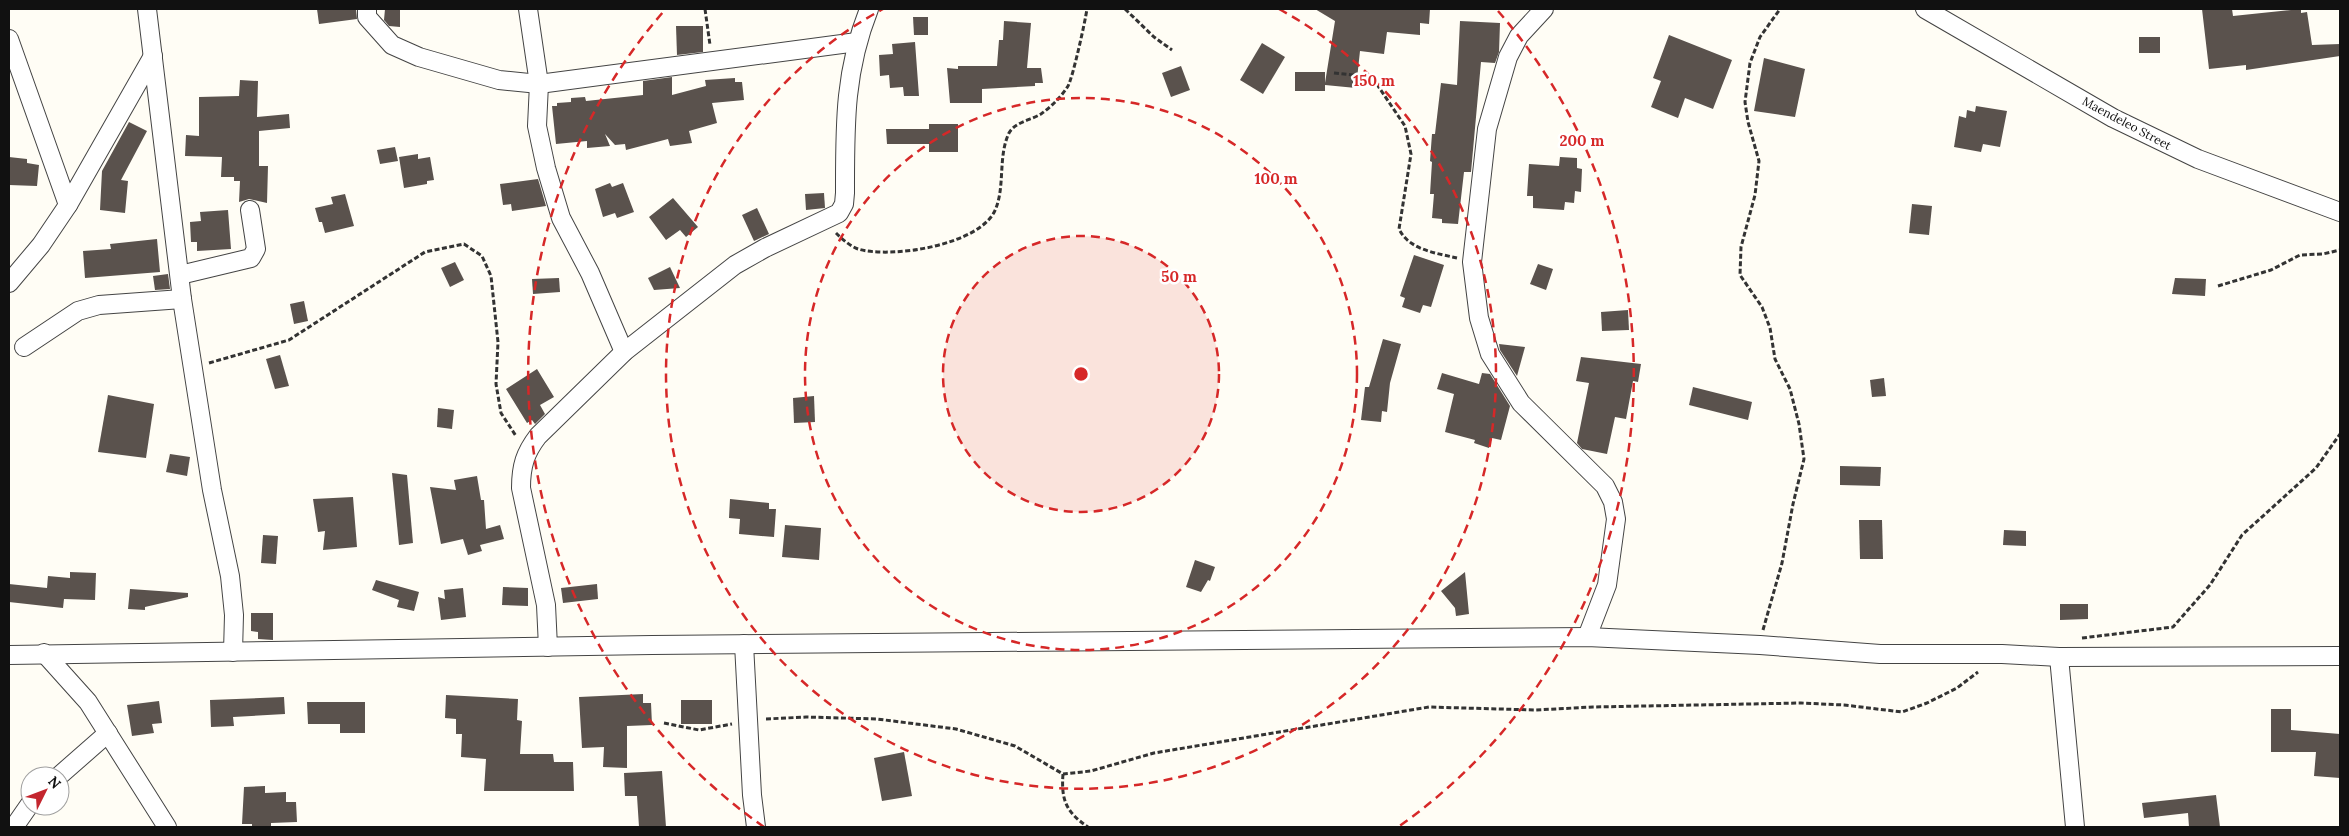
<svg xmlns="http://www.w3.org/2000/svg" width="2349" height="836" viewBox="0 0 2349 836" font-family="Lora,serif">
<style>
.building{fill:#5a524d}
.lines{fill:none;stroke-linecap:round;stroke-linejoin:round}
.street-casing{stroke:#444;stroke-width:20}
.path{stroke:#333;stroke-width:3;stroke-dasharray:5 2.5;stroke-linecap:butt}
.street{stroke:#fff;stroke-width:18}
.ring{fill:none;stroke:#d62828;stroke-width:2.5;stroke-dasharray:9 6}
.labels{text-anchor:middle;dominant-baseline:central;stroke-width:5;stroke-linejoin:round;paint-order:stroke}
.street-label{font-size:12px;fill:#111;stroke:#fff}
.centre{fill:#d62828;stroke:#fff;stroke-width:2.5}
.ring-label{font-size:15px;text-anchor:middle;font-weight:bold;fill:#d62828;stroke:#fff;stroke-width:5;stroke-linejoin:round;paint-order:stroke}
</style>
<rect width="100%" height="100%" fill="#fffdf5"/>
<g class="building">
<path d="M317,9h39l1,10 -38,5z"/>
<path d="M385,9h15v18l-11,-1 -5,-6z"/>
<path d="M1315,9h115l-1,15 -9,-1v12l-33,-3 -3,22 -24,-3 -4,37 -31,-3v6h-30v-19h30v11l10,-62z"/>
<path d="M2202,9h30l1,7 68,-7v4l6,-1 5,33 28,-1v12l-94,14v-5l-37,4z"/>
<path d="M913,17h15v18h-14z"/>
<path d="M1004,21l27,2 -4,45h14l2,15h-8v3l-53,3v14h-32l-3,-35 11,1v-3h39l2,-26h4z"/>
<path d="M1460,21l40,2 -1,29 -4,11 -14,-1 -10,110h-7l-6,52 -16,-1v-4l-10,-1 2,-24h-4l2,-32 -2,-1 2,-27h3l6,-51 16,2z"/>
<path d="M676,26h27v26l-26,3z"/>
<path d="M1669,35l63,25 -19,49 -28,-11 -7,20 -27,-11 10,-26 -8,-3z"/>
<rect x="2139" y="37" width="21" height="16"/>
<path d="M915,42l4,54h-15l-1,-9 -13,1 -1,-13 -9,1 -1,-21 14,-1 -1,-10z"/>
<path d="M1262,43l23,14 -22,37 -23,-14z"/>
<path d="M1764,58l41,11 -10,48 -41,-6z"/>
<path d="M1181,66l9,24 -19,7 -9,-24z"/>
<path d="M672,77v18l34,-9 -1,-6 30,-2v4h7l2,18 -32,3 5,20 -28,8 3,12 -22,3 -2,-7 -42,11 -1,-6 -10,1 -10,-11 5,12 -23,2v-7l-31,3 -4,-38h5v-3l14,-1v-4l14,-1 1,4 57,-6v-14z"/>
<path d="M240,80l18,1 -1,36 32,-3 1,14 -31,3v35h9l-1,37 -18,-4 -10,3 1,-21h-6v-4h-13l1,-20 -37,-1 1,-21 13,1v-39l40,-1z"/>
<path d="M1976,106l31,5 -7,36 -17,-3 -2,8 -27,-5 5,-31 7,2 1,-8 8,2z"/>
<path d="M129,122l18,9 -26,49 7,1 -3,32 -25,-3 2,-39z"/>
<path d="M929,124h29v28h-29v-8h-42l-1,-15h43z"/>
<path d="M395,147l3,14 -18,3 -3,-14z"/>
<path d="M418,154v5l12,-2 4,23 -7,1v3l-23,4 -5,-31z"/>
<path d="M9,157l18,2v4l12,2 -2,21 -28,-1z"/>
<path d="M1560,157l17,1v10l5,1 -1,23 -6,-1 -1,12 -9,-1 -1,8 -31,-2v-12h-6l2,-32 30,2z"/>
<path d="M538,179l8,27 -34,5 -1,-7 -8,1 -3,-21z"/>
<path d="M610,183l2,4 11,-4 11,29 -17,6 -2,-5 -12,4 -8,-28z"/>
<path d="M824,193l1,15 -19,2 -1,-16z"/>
<path d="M345,194l9,32 -29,7 -3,-11h-3l-4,-14 18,-4 -2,-7z"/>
<path d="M673,198l25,29 -12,10 -6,-7 -14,10 -17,-23z"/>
<path d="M1912,204l20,2 -3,29 -20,-2z"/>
<path d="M757,208l12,26 -15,7 -12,-26z"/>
<path d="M228,210l3,39 -34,2v-9h-6l-1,-20 11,-1 -1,-9z"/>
<path d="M157,239l3,33 -75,6 -2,-27 28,-2 -1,-5z"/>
<path d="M1414,255l30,10 -13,42 -8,-2 -3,8 -18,-6 3,-9 -5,-2z"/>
<path d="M455,262l9,18 -14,7 -9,-19z"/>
<path d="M1538,264l15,5 -7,21 -16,-6z"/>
<path d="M670,267l10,21 -26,2 -6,-12z"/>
<path d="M168,274l2,15 -15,1 -2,-14z"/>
<path d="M559,278l1,14 -27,2 -1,-15z"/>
<path d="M2175,278l31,1 -1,17 -33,-2z"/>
<path d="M304,301l4,20 -14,3 -4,-20z"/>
<path d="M1628,310l1,20 -27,1 -1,-19z"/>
<path d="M1383,339l18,5 -11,39 -3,29 -5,-1 -1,11 -20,-2 4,-33h4z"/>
<path d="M1499,344l26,3 -8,29 -17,-26z"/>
<path d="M280,355l9,31 -14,3 -9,-30z"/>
<path d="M1581,357l60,7 -3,18 -5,-1 -7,38 -11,-2 -8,37 -25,-5 -5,-6 12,-60 -13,-2z"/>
<path d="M537,369l17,28 -14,8 5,9 -10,10 -3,-4 -5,3 -21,-34z"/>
<path d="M1442,373l37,11 3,-11 8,1 20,32 -9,34 -9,-2 -3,10 -15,-5 1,-3 -30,-8 9,-38 -17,-5z"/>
<path d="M1884,378l2,18 -14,1 -2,-17z"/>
<path d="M1693,387l59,15 -4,18 -59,-15z"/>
<path d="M108,395l46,9 -8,54 -48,-6z"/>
<path d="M814,396l1,26 -21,1 -1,-25z"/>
<path d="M438,408l16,2 -2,19 -15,-2z"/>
<path d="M170,454l20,3 -3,19 -21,-4z"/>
<path d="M1840,466l41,1 -1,19 -40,-1z"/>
<path d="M392,473l15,2 6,68 -14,2z"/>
<path d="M477,476l4,24h3l2,29 14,-4 4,14 -24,6 2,6 -14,4 -5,-16 -22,5 -11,-57 26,3 -2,-10z"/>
<path d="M353,497l4,50 -34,3 2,-19 -7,1 -5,-33z"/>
<path d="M730,499l39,4v6h7l-2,28 -35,-3 1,-15 -11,-1z"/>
<path d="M1859,520h23l1,39h-23z"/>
<path d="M785,525l36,3 -2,32 -37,-3z"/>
<path d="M2004,530l22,1v15l-23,-1z"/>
<path d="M263,535l15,1 -2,28 -15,-1z"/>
<path d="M1195,560l20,7 -5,14 -2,-1 -7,12 -15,-5z"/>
<path d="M70,572l26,1 -1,27 -31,-1 -1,9 -54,-6v-18l38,4 1,-12 22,2z"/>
<path d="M1465,572l4,42 -13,2 -1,-8 -14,-17z"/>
<path d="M376,580l43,12 -5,19 -17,-4 2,-7 -27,-10z"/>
<path d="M597,584l1,15 -35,4 -2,-15z"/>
<path d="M503,587l25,1v18l-26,-1z"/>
<path d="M463,588l3,29 -25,3 -3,-23 7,2 -1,-9z"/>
<path d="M130,589l58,4v4l-43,10v3l-17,-1z"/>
<path d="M2060,604h28v15l-28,1z"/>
<path d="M251,613h22v27l-15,-1v-7l-7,-1z"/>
<path d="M643,694v9h8l1,22 -25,1v42l-24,-1 1,-20 -22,1 -3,-51z"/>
<path d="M446,695l72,4 -1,21 5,1 -2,33h33l1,8h19l1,29h-90l2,-32 -25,-2 1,-23h-6v-15l-11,-1z"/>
<path d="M284,697l1,17 -52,3 1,9 -23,1 -1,-27z"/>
<rect x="681" y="700" width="31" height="24"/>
<path d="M159,701l3,22 -10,1 2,9 -22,3 -5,-31z"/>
<path d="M307,702h58v31h-25v-9h-32z"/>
<path d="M2271,709h20v21l49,4v44l-26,-2 2,-24h-45z"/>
<path d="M904,752l8,44 -30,5 -8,-43z"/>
<path d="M662,771l4,56h-27l-2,-31h-12l-1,-23z"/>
<path d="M265,786v7l21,-1v10h10l1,20 -26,1v4h-19v-3h-10l2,-37z"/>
<path d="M2216,795l4,32h-31l-1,-14 -44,5 -2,-15z"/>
</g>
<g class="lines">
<g class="street-casing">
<g id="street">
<path d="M147,9l35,290 30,191 18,86 4,39 -1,37"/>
<path d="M367,9v8l25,28 27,12 80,23 40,4 318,-42"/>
<path d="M528,9l11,75 -2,42 9,42 15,50 29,55 34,79"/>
<path d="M1544,9l-25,27 -11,21 -21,72 -15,133 7,56 11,36 31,49 84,83 8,16 3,17 -9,66 -20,52"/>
<path d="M1925,9l188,109 85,41 142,53"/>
<path d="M9,39l59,166"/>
<path d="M180,275l71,-17 5,-9 -6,-39"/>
<path d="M9,283l32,-38 27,-40 85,-149"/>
<path d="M24,347l54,-36 21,-6 83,-6"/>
<path d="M744,644l8,151 4,32"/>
<path d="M548,647l-2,-42 -25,-117c0,-22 4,-35 17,-52l86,-84 111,-87 30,-17 74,-35 5,-9 1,-11c0,-67 -1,-121 24,-184"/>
<path d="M44,653l44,49 79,125"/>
<path d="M9,655l643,-10 935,-8 173,8 120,9h122l57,3 281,-1"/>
<path d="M2059,657l16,170"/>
<path d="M59,776l49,-43"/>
<path d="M14,827l16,-23"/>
</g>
</g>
<g class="path">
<path d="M705,9l5,36"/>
<path d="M1125,9l29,28 18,13"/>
<path d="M1334,73l28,3 14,7 29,43 6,28 -12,75c10,21 37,24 58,29"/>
<path d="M836,233c6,6 14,13 22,16 33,10 125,-4 138,-41 9,-23 2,-52 13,-75 6,-11 22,-13 32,-19 10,-7 21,-18 27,-28 5,-9 17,-64 19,-77"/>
<path d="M2218,286l53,-16 29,-15 23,-1 17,-4"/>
<path d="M209,363l80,-23 136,-88 39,-8 18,12 9,20 7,66 -2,42 5,29 15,23"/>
<path d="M1763,630l19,-67 11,-59 11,-45 -5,-35 -9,-35 -15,-30 -5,-31 -8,-21 -22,-32 1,-28 14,-52 4,-34 -11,-39 -3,-20 5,-39 10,-26 20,-28"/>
<path d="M2082,638l91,-11 37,-42 32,-50 74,-67 24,-34"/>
<path d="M766,719l40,-2 71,2 79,10 59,17 48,28 28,-3 63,-18 275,-46 106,3 58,-3 208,-4 43,2 58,7 25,-9 30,-15 21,-16"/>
<path d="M664,723l35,7 33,-6"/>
<path d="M1063,774c-2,26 3,38 25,53"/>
</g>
<use href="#street" class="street"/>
</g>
<circle cx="1081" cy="374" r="138" fill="#d62828" fill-opacity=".12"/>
<g class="ring">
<circle cx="1081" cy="374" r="138"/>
<circle cx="1081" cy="374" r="276"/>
<path d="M1279 9A415 415 0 1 1 883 9"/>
<path d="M764 827A553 553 0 0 1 664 11M1498 11A553 553 0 0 1 1398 827"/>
</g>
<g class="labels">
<g class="street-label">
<text transform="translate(2127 123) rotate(28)">Maendeleo Street</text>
</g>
</g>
<circle cx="1081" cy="374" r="8" class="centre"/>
<g class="ring-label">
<text x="1374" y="86">150 m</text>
<text x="1582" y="146">200 m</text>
<text x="1276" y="184">100 m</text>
<text x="1179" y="282">50 m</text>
</g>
<rect width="2349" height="836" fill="none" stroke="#111111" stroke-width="20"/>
<g transform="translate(45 791) rotate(48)"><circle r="24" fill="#ffffff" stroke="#a0a0a0"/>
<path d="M0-4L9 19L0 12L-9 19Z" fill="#c4262e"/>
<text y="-8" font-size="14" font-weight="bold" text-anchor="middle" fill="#111111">N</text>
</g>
</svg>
